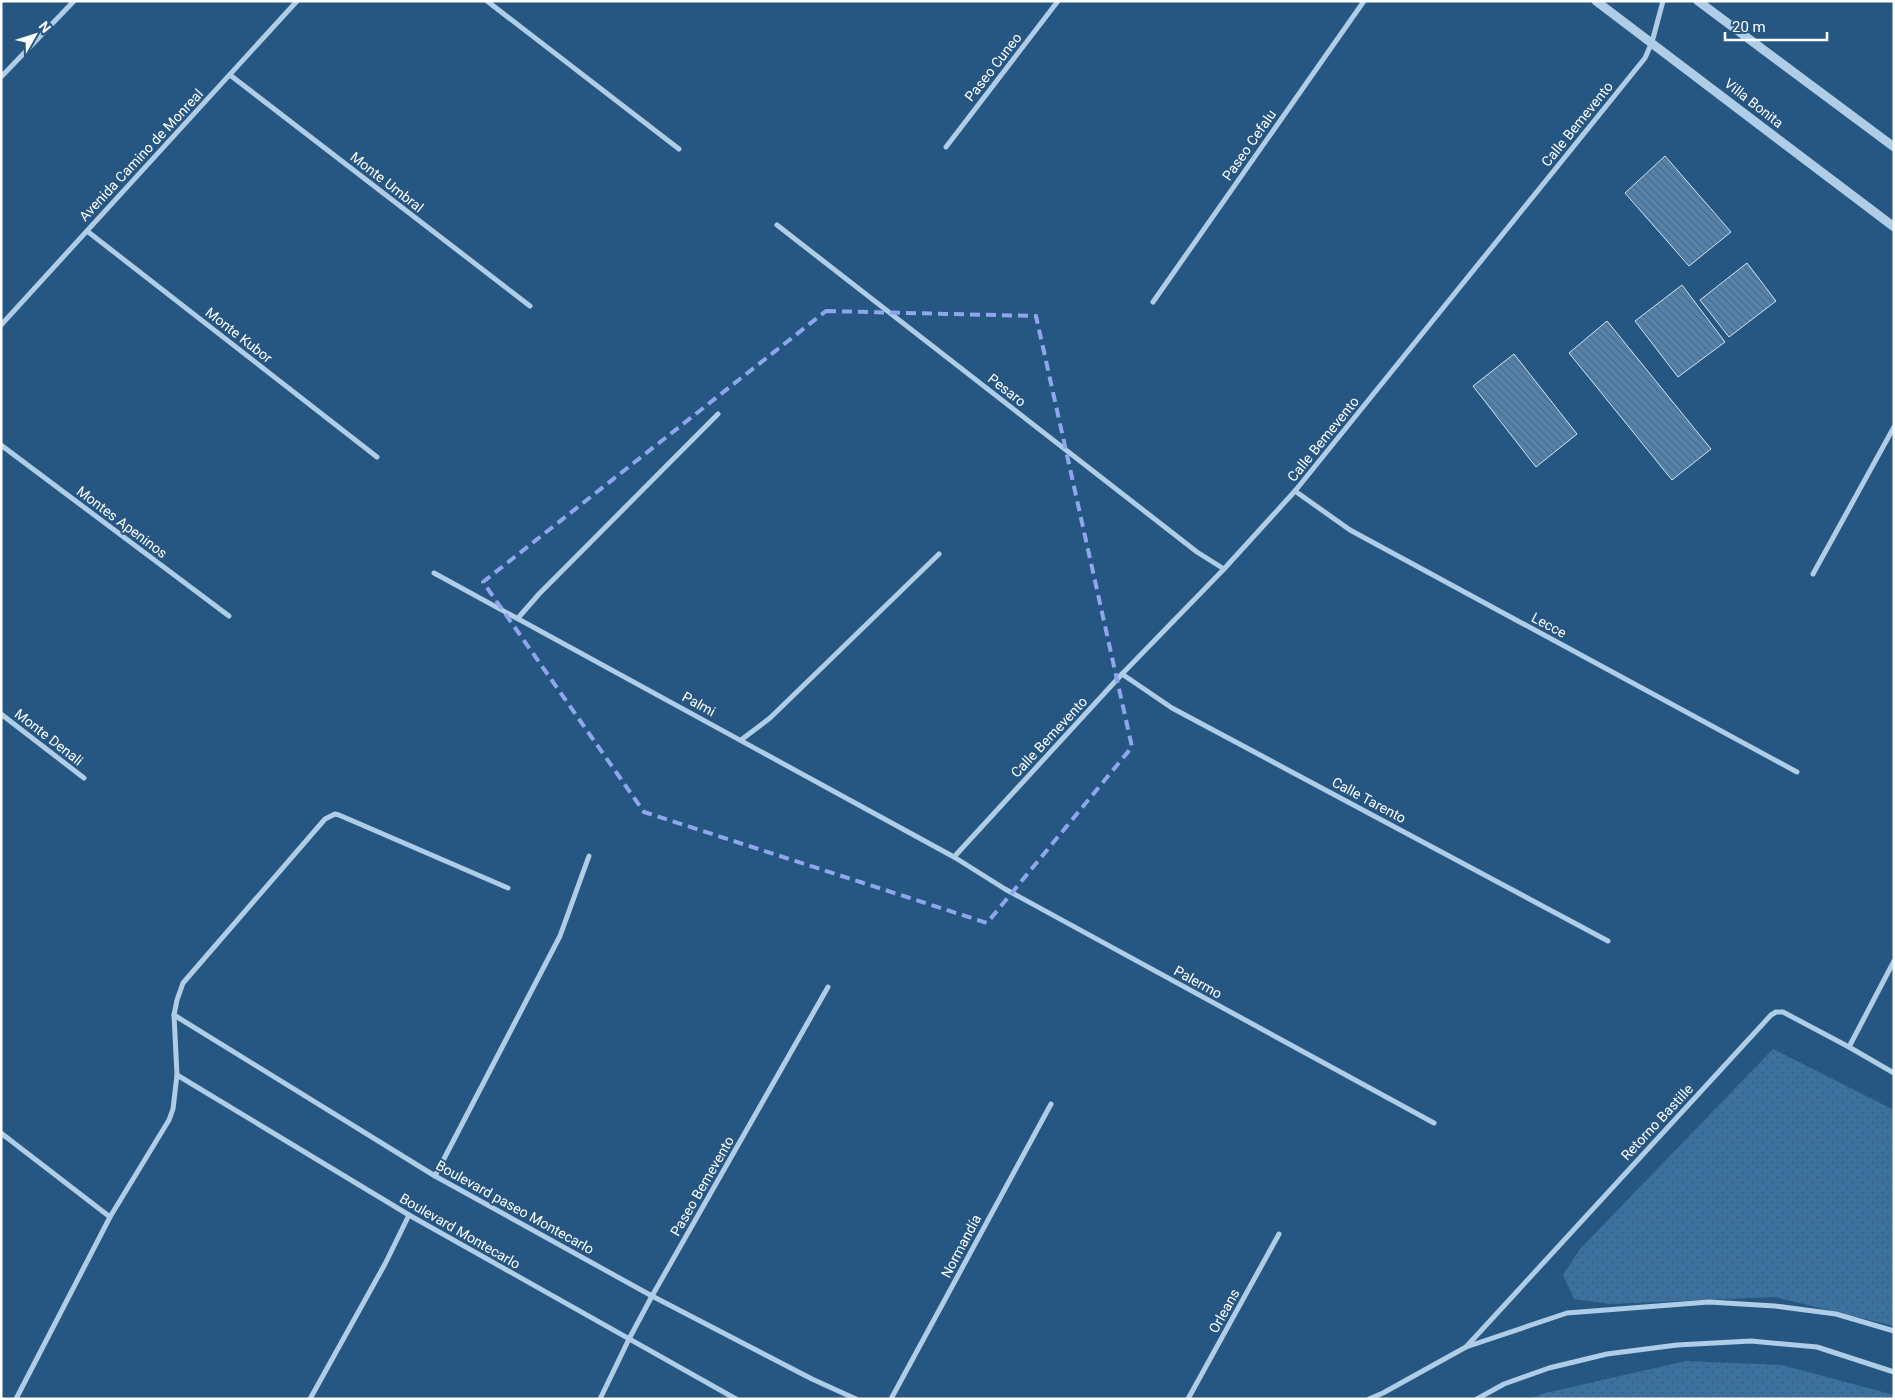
<svg xmlns="http://www.w3.org/2000/svg" width="1895" height="1400" viewBox="0 0 1895 1400" font-family="Roboto,sans-serif">
<style>
.park{fill:url(#park-dots)}
.building{fill:url(#building-back-hatch);stroke:#d2e5f5}
.lines{fill:none;stroke-linecap:round;stroke-linejoin:round}
.minor{stroke:#afcde7;stroke-width:5}
.tertiary{stroke:#afcde7;stroke-width:9}
.marked{fill:none;stroke:#8ea6ec;stroke-width:4;stroke-dasharray:10 6;stroke-linejoin:round}
.labels{text-anchor:middle;dominant-baseline:central;stroke-width:4;stroke-linejoin:round;paint-order:stroke}
.street-label{font-size:14px;fill:#fff;stroke:#265782}
</style>
<defs>
<pattern id="park-dots" width="8" height="8" patternUnits="userSpaceOnUse" patternTransform="scale(1.25)"><rect width="8" height="8" fill="#3b719f"/><path d="M2 2h.1M6 6h.1" fill="none" stroke="#455b6d" stroke-width="1.8" stroke-linecap="round"/></pattern>
<pattern id="building-back-hatch" width="6" height="6" patternUnits="userSpaceOnUse" patternTransform="scale(1.25)"><rect width="6" height="6" fill="#5383ac"/><path d="M-1 5l2 2M0 0l6 6M5-1l2 2" fill="none" stroke="#506a81"/></pattern>
</defs>
<rect width="100%" height="100%" fill="#265782"/>
<g class="park">
<path d="M1773,1049l121,61v216l-119,-29 -165,7 -36,-5 -11,-24 17,-26z"/>
<path d="M1686,1361l96,4 112,30v4h-365l16,-6z"/>
</g>
<g class="building">
<path d="M1665,156l66,76 -42,34 -64,-73z"/>
<path d="M1747,263l29,38 -47,36 -29,-37z"/>
<path d="M1682,285l43,57 -47,35 -43,-56z"/>
<path d="M1607,321l104,128 -39,31 -103,-127z"/>
<path d="M1514,354l63,80 -41,33 -63,-81z"/>
</g>
<g class="lines">
<g class="minor">
<path d="M487,1l192,148"/>
<path d="M230,75l300,231"/>
<path d="M1,77l73,-76"/>
<path d="M946,147l112,-146"/>
<path d="M777,225l420,327 27,17"/>
<path d="M87,231l290,226"/>
<path d="M1153,302l211,-301"/>
<path d="M1,325l296,-324"/>
<path d="M1,445l228,171"/>
<path d="M1295,491l55,39 447,242"/>
<path d="M434,573l520,284 51,32 429,234"/>
<path d="M1813,574l81,-147"/>
<path d="M518,618l21,-24 179,-180"/>
<path d="M1122,674l50,34 436,233"/>
<path d="M1,714l83,64"/>
<path d="M741,740l29,-22 169,-164"/>
<path d="M954,857l168,-183 102,-105 71,-78 350,-433 7,-16 11,-41"/>
<path d="M174,1015l261,161 217,120 160,83 44,20"/>
<path d="M1849,1047l45,-86"/>
<path d="M177,1075l232,140 327,184"/>
<path d="M1,1133l109,84"/>
<path d="M435,1176l125,-240 29,-80"/>
<path d="M1466,1347l305,-332 5,-3h7l66,35 45,26"/>
<path d="M16,1399l94,-182 59,-97 4,-11 4,-34 -3,-60 3,-15 6,-17 142,-164 10,-5 4,1 169,73"/>
<path d="M310,1399l75,-135 24,-49"/>
<path d="M600,1399l29,-60 23,-43 176,-309"/>
<path d="M891,1399l160,-295"/>
<path d="M1188,1399l91,-165"/>
<path d="M1369,1399l14,-6 83,-46 101,-34 142,-11 66,4 61,8 58,17"/>
<path d="M1477,1399l27,-15 45,-16 58,-14 70,-9 74,-4 66,6 77,25"/>
</g>
<g class="tertiary">
<path d="M1596,1l298,226"/>
<path d="M1698,1l196,146"/>
</g>
</g>
<path class="marked" d="M826,311l210,5 96,431 -145,176 -343,-111 -161,-230z"/>
<g class="labels">
<g class="street-label">
<text transform="translate(993 67) rotate(-52)">Paseo Cuneo</text>
<text transform="translate(1754 103) rotate(38)">Villa Bonita</text>
<text transform="translate(1577 124) rotate(-51)">Calle Bemevento</text>
<text transform="translate(1249 145) rotate(-55)">Paseo Cefalu</text>
<text transform="translate(141 155) rotate(-47)">Avenida Camino de Monreal</text>
<text transform="translate(387 182) rotate(38)">Monte Umbral</text>
<text transform="translate(239 335) rotate(38)">Monte Kubor</text>
<text transform="translate(1007 390) rotate(38)">Pesaro</text>
<text transform="translate(1323 439) rotate(-51)">Calle Bemevento</text>
<text transform="translate(122 522) rotate(37)">Montes Apeninos</text>
<text transform="translate(1549 625) rotate(28)">Lecce</text>
<text transform="translate(699 704) rotate(29)">Palmi</text>
<text transform="translate(49 737) rotate(38)">Monte Denali</text>
<text transform="translate(1049 737) rotate(-47)">Calle Bemevento</text>
<text transform="translate(1369 800) rotate(28)">Calle Tarento</text>
<text transform="translate(1198 982) rotate(29)">Palermo</text>
<text transform="translate(1657 1122) rotate(-47)">Retorno Bastille</text>
<text transform="translate(702 1186) rotate(-60)">Paseo Bemevento</text>
<text transform="translate(515 1207) rotate(29)">Boulevard paseo Montecarlo</text>
<text transform="translate(460 1231) rotate(30)">Boulevard Montecarlo</text>
<text transform="translate(961 1246) rotate(-62)">Normandía</text>
<text transform="translate(1224 1311) rotate(-61)">Orleans</text>
</g>
</g>
<rect width="1895" height="1400" fill="none" stroke="#ffffff" stroke-width="5"/>
<g transform="translate(35 35) rotate(51)" stroke="#265782" stroke-width="4" paint-order="stroke">
<path d="M0-4L9 19L0 12L-9 19Z" fill="#ffffff"/>
<text y="-8" font-size="14" font-weight="bold" text-anchor="middle" fill="#ffffff">N</text>
</g>
<path d="M1725 32v8h102v-8" fill="none" stroke="#ffffff" stroke-width="2.5"/>
<text x="1732" y="32" font-size="15" fill="#ffffff" stroke="#265782" stroke-width="4" paint-order="stroke">20 m</text>
</svg>
